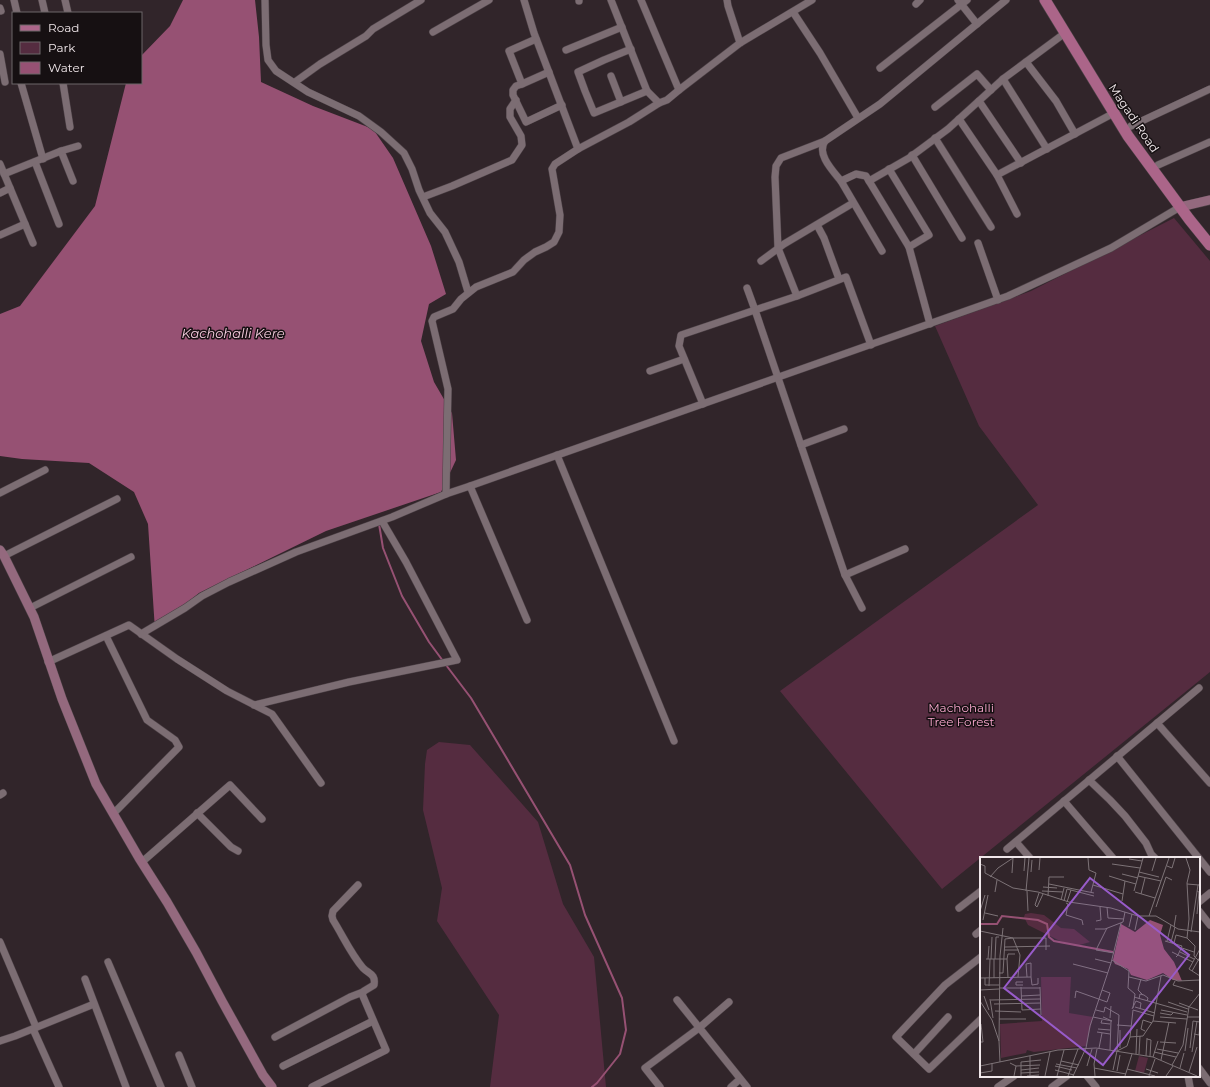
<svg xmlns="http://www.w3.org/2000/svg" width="1210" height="1087" viewBox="0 0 1210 1087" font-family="Montserrat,sans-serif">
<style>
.green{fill:#552c40}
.water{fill:#965173}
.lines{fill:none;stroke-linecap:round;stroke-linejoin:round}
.stream{stroke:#965173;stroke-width:2}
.street-casing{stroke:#4d4247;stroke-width:8}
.secondary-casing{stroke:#4d4247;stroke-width:10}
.primary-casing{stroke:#4d4247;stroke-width:12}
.street{stroke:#7c6d73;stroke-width:7}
.secondary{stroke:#94697e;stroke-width:9}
.primary{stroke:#ab6589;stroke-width:11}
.labels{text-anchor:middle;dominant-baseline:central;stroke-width:3;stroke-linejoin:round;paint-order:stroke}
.street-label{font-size:12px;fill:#f0e7ea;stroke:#161012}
.park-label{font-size:12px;fill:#f8a7cd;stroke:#161012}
.water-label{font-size:13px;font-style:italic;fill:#f7cee0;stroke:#161012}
.inset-river{fill:none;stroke:#965173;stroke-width:2}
.inset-road{fill:none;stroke:#7d7377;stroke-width:1}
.view{fill:#985bca;fill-opacity:0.15;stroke:#985bca;stroke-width:2}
.inset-edge{fill:none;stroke:#f0e7ea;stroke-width:2}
</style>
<rect width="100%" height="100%" fill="#31252a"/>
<g class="green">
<path d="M1174,218l36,43v411l-268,217 -162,-198 258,-186 -59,-79 -44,-100 96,-35z"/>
<path d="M439,742l31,3 68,77 25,82 31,53 12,130h-116l9,-72 -62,-94 5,-33 -19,-78 2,-46 2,-14z"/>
</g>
<path class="water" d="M183,0h72l4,37 2,45 52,24 60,23 20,29 38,88 15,48 -17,10 -8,37 13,41 18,31 4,47 -15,32 -115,39 -127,62 -44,37 -7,-106 -14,-32 -45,-29 -67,-4 -22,-3v-142l20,-8 75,-100 31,-123h15v-27l29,-30z"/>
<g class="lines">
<g class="stream">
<path d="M379,524l4,24 19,48 27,46 14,19"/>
<path d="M446,665l25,33 99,167 15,50 37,83 4,32 -6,24 -23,29 -5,4"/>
</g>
<g class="street-casing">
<g id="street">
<path d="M14,0l3,13"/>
<path d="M42,0l3,13"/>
<path d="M65,0l3,13"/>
<path d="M265,0l1,45 2,15 8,11 32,21 51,24 22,16 23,21 8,16 7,21 11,23 15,19 14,30 9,30"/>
<path d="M524,0l10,33 44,116"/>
<path d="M579,0v1"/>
<path d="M611,0l36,91"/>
<path d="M641,0l38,90 61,-47 72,-43"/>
<path d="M727,0l1,6 12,37"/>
<path d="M958,0l19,24"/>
<path d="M916,4l4,-4"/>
<path d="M0,8l1,3"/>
<path d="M793,12l27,41 38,65"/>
<path d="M433,32l56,-32"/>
<path d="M536,39l-27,12 13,33 -6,2 -3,4v5l13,27 36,-17"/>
<path d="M631,49l-27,11 -26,12 7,19 9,22 53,-22 12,12 8,-3 12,-10"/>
<path d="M566,50l56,-23"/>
<path d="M0,54l5,28"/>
<path d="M1026,62l30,39 19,33"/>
<path d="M880,68l87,-68"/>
<path d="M611,76l10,26"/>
<path d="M1003,79l44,70"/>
<path d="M295,82l25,-18 46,-28 7,-7 48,-29"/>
<path d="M21,83l22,76"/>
<path d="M63,83l7,44"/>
<path d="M522,84l27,-12"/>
<path d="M979,101l42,62"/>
<path d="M935,107l42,-33 14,16"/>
<path d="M959,119l38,56 20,39"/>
<path d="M1131,126l79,-37"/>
<path d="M935,138l56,89"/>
<path d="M825,141c-9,13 8,30 16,40"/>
<path d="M61,151l12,30"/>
<path d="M912,155l50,83"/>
<path d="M35,162l24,62"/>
<path d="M0,164l33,79"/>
<path d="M1158,165l52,-23"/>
<path d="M889,169l40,66 -20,12"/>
<path d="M4,174l57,-23 17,-5"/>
<path d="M997,175l117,-62"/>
<path d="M869,181l40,-23 39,-29 55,-50 62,-46"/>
<path d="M0,193l10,-5"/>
<path d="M423,197l29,-11 60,-26 10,-15 -1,-9 -11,-19v-8l6,-9"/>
<path d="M817,225l7,13 15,41"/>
<path d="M0,235l25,-11"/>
<path d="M978,243l20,57"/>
<path d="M882,251l-41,-70 15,-7 10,2 43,71 21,77"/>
<path d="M761,261l23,-17 69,-41"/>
<path d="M747,288l8,22 42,-14"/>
<path d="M871,345l-25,-68 -49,19 -19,-48 -3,-71 1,-11 5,-8 44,-17 55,-37 126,-104"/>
<path d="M650,371l34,-12"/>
<path d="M703,404l-24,-58 2,-11 74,-25 90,265 60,-26"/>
<path d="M801,445l43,-16"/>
<path d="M557,455l117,286"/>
<path d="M470,486l538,-190 103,-48 69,-41"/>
<path d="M0,493l45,-23"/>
<path d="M446,494l2,-105 -16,-68 2,-4 19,-8 8,-10 15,-12 37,-15 11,-12 11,-8 11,-5 8,-5 5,-10 1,-17 -8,-46 3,-5 23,-15 51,-27 30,-19"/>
<path d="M4,556l113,-57"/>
<path d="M845,575l17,33"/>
<path d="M30,608l101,-51"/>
<path d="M141,634l44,-26 17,-12 27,-14 67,-30 96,-35 54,-23 24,-8 57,134"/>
<path d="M106,636l41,84 28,20 4,7 -66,67"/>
<path d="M48,662l81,-37 48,34 50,32 45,23 49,69"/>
<path d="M254,705l95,-23 108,-22 -51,-98 -24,-41"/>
<path d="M1157,723l53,60"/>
<path d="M1117,756l93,116"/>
<path d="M1089,780l21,20 15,16 21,27 5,11 4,4"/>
<path d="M0,795l3,-2"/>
<path d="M1064,801l49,57"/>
<path d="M197,813l34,34 7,4"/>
<path d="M1016,842l14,16"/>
<path d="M1007,849l192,-161"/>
<path d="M142,862l88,-77 32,34"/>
<path d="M1199,902l11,-9"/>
<path d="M959,908l22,-17"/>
<path d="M1199,911l11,14"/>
<path d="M976,934l5,-4"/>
<path d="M0,942l36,85"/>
<path d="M981,957l-36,28 -49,52 33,32 52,-50"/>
<path d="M108,962l53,125"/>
<path d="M85,979l41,108"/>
<path d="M677,1000l70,87"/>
<path d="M33,1029l26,58"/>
<path d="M275,1037l75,-40 13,-5"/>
<path d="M0,1041l15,-5 79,-32"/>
<path d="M914,1054l34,-37"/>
<path d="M179,1055l13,32"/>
<path d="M283,1066l90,-45"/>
<path d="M1199,1068l11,15"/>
<path d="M1087,1076l9,11"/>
<path d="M1188,1076l2,11"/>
<path d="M312,1087l74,-37 -24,-56 2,-3 10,-6c2,-11 -5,-11 -11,-17 -12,-14 -20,-32 -30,-48l-1,-4 1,-5 25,-26"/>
<path d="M660,1087l-15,-19 54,-40 30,-26"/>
<path d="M731,1087l9,-8"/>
<path d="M998,1087l16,-11"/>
<path d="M1052,1087l15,-11"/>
</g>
</g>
<g class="secondary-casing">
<g id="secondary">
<path d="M1180,207l30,-7"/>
<path d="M0,550l4,6 30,61 28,82 34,85 43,74 28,44 29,50 26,49 41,74 9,12"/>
</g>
</g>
<g class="primary-casing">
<path id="primary" d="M1045,0l83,136 61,83 21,26"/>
</g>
<use href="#street" class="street"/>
<use href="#secondary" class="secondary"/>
<use href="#primary" class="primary"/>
</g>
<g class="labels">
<g class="street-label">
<text transform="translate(1134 118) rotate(56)">Magadi Road</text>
</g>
<g class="park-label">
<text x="961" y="707">Machohalli<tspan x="961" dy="14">Tree Forest</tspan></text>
</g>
<g class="water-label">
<text x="233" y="333">Kachohalli Kere</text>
</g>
</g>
<g transform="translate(980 857)">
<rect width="220" height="220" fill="#31252a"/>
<path d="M51,56l13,2 17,13 13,1 16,13 -14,4 -16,-5 -32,-16 -4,-8 1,-3zM61,120h30l-2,36 24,4 -7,29 -52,6 -7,-2 -1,3 -25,5 -1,-34 42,-3zM159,199l9,2 -4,15 -9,-2z" fill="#552c40"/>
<path d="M170,63l13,5 -3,10 4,14 10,13 8,19 -9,-1 -10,-7 -16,7 -16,-5 -3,-6 -13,-5 -2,-4 8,-36 14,8z" fill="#965173"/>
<path class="inset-river" d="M0,67h17l5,-8 36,4 9,4 2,13 5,4 59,11"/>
<path class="inset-road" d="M108,1l1,12 7,3 -5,19M206,1l4,12 -3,13 2,36 -2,19 8,8 -1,10 6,6M149,2l13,2M0,7l5,2v7M132,7l28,4M187,9l5,2 3,-10M59,13l1,-12M44,14l1,-13M172,14l4,-13M51,15l1,-12M159,15l20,5M5,16l28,15 25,4 31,10 42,6 27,8h18l22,13 22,3M32,16l1,-15M142,17l16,4M129,19l16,5M158,19l23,5M10,20l8,-9 15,-10M69,27l45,9M207,27l12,1 1,-2M113,28l30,9M63,30l14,1M46,34l3,-33M47,34l1,20M62,34l21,1M154,34l9,-33M217,34l2,1 -2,22M15,35l2,-12M155,35l20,6M59,36l-4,12 2,2 6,-13M161,37l4,-16M68,39l1,-19h15M81,43l3,-12M84,44l3,-12 27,7M142,44l3,-20 11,3M87,45l4,-12M86,46l2,1 -2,11 16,5 1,5M127,50l1,11 16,1M176,50l10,-30 6,3M0,54l5,-16M5,56l13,3M169,59l20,-58M3,63l5,-25M116,64l5,-1 -1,-13M149,70l3,-13M194,70l2,-12M127,71l-11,22 18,3M115,72h10l18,-7 2,-10M155,73l3,-14M0,74l33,7h33v12M211,75l7,-47M185,84l17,5 -4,9 -6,-3M187,84l4,-16M191,85l4,-15M194,86l2,-8 11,3M25,90l45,-1M202,91l12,4M220,92l-11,20 11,7M24,93h15M200,95l14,7M196,100l2,-2 15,7M6,102h21l1,-5h7M8,102l1,-13M11,102l1,-22M15,102l1,-22h3M27,102l1,19M115,102l16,4 10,-40M132,103l17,11 -1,17 7,6 -2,14M93,107l35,9M212,114l8,-14M19,116h4l2,-34 8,-1 7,17 -2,22M51,120l1,8 6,-1v-6M149,120l17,4 17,-6 15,6 22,-1M0,121l51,-1v-14l-5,1 1,13M5,121v7h14M14,121v-19M161,122l-3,11 5,5M195,124l-2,4 20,6M43,125h-7v3h7M9,129l1,-27M41,130l1,23 19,-1M60,130l1,28M19,131h41M0,133l19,-1M4,139l5,14M41,139l19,-1M154,140l53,15M95,141l1,-7 31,11 3,-9 -8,-3M10,142l3,19M159,142l1,-5 4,1 4,3 -1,3M11,143l49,-1M0,144l12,19 7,21 1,21M188,145l20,7M199,146l19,7M14,147l47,-1M155,150l20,6M152,152l4,-8 5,2 -1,6M116,153l8,2 1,-5 14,8 -2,36 -4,19M181,153l26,5M15,154l26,1M180,156l11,2 2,-2M113,160l19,4 -9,-4M180,160l27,2M207,160h13M130,161l1,-12M19,162h27M122,163l-1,3 9,1M173,164l23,2M137,168l14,1M118,172l12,1M140,173v18M165,174l-4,-2 2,-9 9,3M117,175l13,2M214,177l5,1 1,-10M150,180l3,-27 21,6M167,182l4,1 -1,16M19,184l1,-85 3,-28M0,185h3l-2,-18M180,185l16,1M119,191l3,-15M210,191l3,-27 7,1M177,192l21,4M130,193l1,-29M137,194l10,-5 3,-9 13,-1 10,-15 8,-45M205,194l3,-23M174,195l22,5M212,195l5,-31M156,197l1,-25M159,197l1,-18M50,199v20M166,199l1,-18M173,200l5,-16M181,203l8,-38M81,204l18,4M30,206l6,3 -2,10M76,207l21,4M192,208l11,-20 6,-38 11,-14M0,209l78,-16 38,-2 57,9 44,19M36,209l24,-1M75,209l17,4M107,209l5,-17M114,211l32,6M200,211l4,-15M147,212l28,7M166,212l12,4M41,213l18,-2M75,213l19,5M137,214l3,-16M209,215l8,-25M0,216l12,-2v-8M41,216l18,-1M41,219v-14l20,-2M47,219l12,-1M65,219l5,-24M77,219l7,-26M88,219l10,-27M93,219l13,-28 4,-22 21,-63M115,219l-1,-12 3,-15M145,219l7,-22M169,219l6,-17M186,219l7,-10"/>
<path class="view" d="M110,21l99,77 -86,110 -99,-77z"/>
<rect width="220" height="220" class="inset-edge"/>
</g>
<rect x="12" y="12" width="130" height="72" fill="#161012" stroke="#6d6668"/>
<rect x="20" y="25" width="20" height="6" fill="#ab6589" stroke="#6d6668"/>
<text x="48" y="32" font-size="12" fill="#f0e7ea">Road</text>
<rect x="20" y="42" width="20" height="12" fill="#552c40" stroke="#6d6668"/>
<text x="48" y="52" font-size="12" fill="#f0e7ea">Park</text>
<rect x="20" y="62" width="20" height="12" fill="#965173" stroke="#6d6668"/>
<text x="48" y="72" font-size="12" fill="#f0e7ea">Water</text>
</svg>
